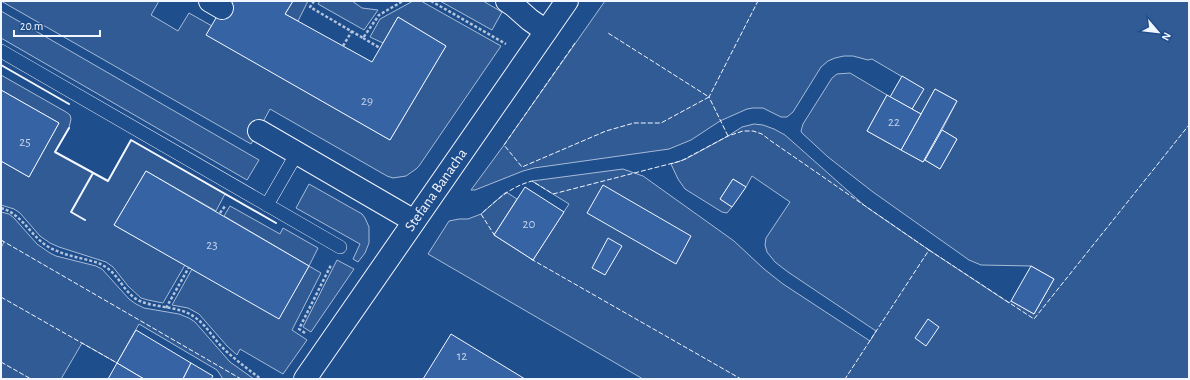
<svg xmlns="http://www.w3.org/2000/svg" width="1190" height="380" viewBox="0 0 1190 380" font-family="'Alegreya Sans',sans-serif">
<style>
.built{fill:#305b95;stroke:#a8bbd7}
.building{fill:#3563a3;stroke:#f2f6ff}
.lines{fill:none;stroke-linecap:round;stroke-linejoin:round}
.service-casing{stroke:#f2f6ff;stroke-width:14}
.minor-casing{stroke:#f2f6ff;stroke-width:24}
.path{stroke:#b3c4dc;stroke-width:2.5;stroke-dasharray:3 2;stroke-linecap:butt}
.service{stroke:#1f4e8c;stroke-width:13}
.minor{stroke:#1f4e8c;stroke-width:22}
.fence{stroke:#f2f6ff;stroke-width:1;stroke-dasharray:5 2;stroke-linecap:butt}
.wall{stroke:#f2f6ff;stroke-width:2}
.labels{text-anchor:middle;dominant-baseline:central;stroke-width:3;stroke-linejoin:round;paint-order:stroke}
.number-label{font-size:13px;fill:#c3d1e8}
.street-label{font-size:15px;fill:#f2f6ff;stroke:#1f4e8c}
</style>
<rect width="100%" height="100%" fill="#1f4e8c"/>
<g class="built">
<path d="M1,1h158l-8,14 27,16 11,-18 23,13 -5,9 183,105 56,-94 -48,-29 -15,26 -13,-6 10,-18 33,-18h8l80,45 -82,120 -3,3 -10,7 -13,2 -6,-2 -117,-67 -19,35z"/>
<path d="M293,1h15l-10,20 -13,-7z"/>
<path d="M320,1h32l10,7 16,2 -14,20 -46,-26z"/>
<path d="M440,1h43l19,11 -10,18z"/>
<path d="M605,1h584v378h-546l-215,-125 21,-33 10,-2h9l13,-5 25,-22 11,7 -23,36 39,25 36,-56 -37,-23 91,-12 20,7 91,65 30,28 19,15 87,57 6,-10 -88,-59 -13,-10 -8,-10 -2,-7 1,-7 24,-36 -38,-26 -6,11 -13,-8 -13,20 12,8 -5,6 -5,-1 -37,-23 -7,-10 -7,-15 15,-5 42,-23 14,-9 12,-3 9,1 11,4 11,6 80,71 64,44 80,53 2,-2 23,13 20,-35 -23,-13 -50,-1 -12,-5 -96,-68 -45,-35 -26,-24 -1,-2 2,-7 29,-46 5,-4 13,-1 37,22 -20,36 56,31 2,-2 15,9 17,-30 -15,-9 15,-29 -22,-12 -14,25 -9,-5 11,-20 -51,-30 -4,1 -15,-4h-9l-9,2 -7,3 -7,6 -28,45 -6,5h-6l-18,-9h-10l-6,1 -27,12 -29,19 -22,9 -135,19 -11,3 -48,19h-4l33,-45z"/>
<path d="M1,11l258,149 -12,20 -246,-142z"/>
<path d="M1,75l65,37 4,3 1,4 -2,9 -14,24 53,29 23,-41 94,54 -9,17 -70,-40 -32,54 71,40 -22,38 -15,-3 -7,-2 -13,-12 -15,-19 -7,-5 -47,-15 -9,-4 -10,-7 -20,-23 -6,-4 -13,-4v-44l28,16 30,-54 -58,-33z"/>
<path d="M309,184l53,30 3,4 4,9v16l-4,10 -7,9 -5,-3 7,-15 -64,-36z"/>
<path d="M230,206l50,28 3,-6 35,20 -9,18 12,7 -29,57 15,10 -24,34 -43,-25 -3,6 -10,-9 -28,-32 -11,-6 -16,-3 20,-36 87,49 30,-52 -85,-50z"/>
<path d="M1,212l8,2 5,4 23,26 13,9 6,3 40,10 6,3 27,30 7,5 8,4 35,6 10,4 6,4 35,40 24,17h-31l-6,-9 -78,-46 -22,39 -35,-20 -21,36h-58l-2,-1v-130l3,-6 -3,-2z"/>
<path d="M337,260l17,9 -43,63 -8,-5z"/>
</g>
<g class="building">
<path d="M226,1h67l-8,13 87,48 26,-45 48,29 -56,94 -184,-105z"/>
<path d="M902,76l22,13 -12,20 -22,-12z"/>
<path d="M935,89l22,12 -34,61 -22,-12z"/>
<path d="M1,90l58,33 -30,54 -28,-16z"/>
<path d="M887,95l34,19 -20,36 -34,-19z"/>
<path d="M942,130l15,9 -17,30 -15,-9z"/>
<path d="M146,171l163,95 -30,53 -165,-94z"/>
<path d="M733,179l13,8 -14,20 -12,-8z"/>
<path d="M603,185l88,51 -15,28 -89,-51z"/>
<path d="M525,187l39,25 -31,48 -39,-25z"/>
<path d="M608,238l14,8 -17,29 -13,-7z"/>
<path d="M1031,266l23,13 -20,35 -23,-13z"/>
<path d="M928,319l11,8 -13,19 -11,-8z"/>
<path d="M136,330l55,33 -8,16h-39l-27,-16z"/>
<path d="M451,334l74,45h-102z"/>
<path d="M117,363l27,16h-36z"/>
<path d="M191,363l22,13 -2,3h-28z"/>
</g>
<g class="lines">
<g class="service-casing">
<g id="service">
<path d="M1,51l339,196"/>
<path d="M267,205l30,-52"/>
</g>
</g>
<g class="minor-casing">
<g id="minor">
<path d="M210,1l12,7"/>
<path d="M507,1l6,4 17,15 16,11"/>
<path d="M259,131l155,90"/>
<path d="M305,379l262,-378"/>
</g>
</g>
<g class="path">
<path d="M314,1l-4,6 53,31 16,-23 24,-14"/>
<path d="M431,1l75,43"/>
<path d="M363,38l17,10"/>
<path d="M343,46l9,-15"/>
<path d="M1,208c21,6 29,27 46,38 12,7 24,10 37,13 7,2 14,3 20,7 15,8 20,28 36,35 16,7 38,5 53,15 13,8 21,24 33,35 11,10 23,19 35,28"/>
<path d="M220,213l5,-7"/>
<path d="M166,308l23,-41"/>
<path d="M305,333l-6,-4 32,-64"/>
</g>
<use href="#service" class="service"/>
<use href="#minor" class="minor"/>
<g class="fence">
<path d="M575,43l-71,102 18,22 84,-36 28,-8h27l48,-26 -101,-64"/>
<path d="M728,136l-19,-39 49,-96"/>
<path d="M495,236l-14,-22c17,-15 29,-27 51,-33l21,13 128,-33 47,-25 15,-5h10l9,3 9,7 158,109 -84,129"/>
<path d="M1,240l240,139"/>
<path d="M929,250l105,69 155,-194"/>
<path d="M531,259l210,120"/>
<path d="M1,297l116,66"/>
<path d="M1,362l30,17"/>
</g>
<g class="wall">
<path d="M1,65l68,39"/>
<path d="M69,128l-14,24 53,29 23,-41 145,83"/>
<path d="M85,220l-14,-8 22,-39"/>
</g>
</g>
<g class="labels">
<g class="number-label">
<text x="367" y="101">29</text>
<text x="894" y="122">22</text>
<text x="25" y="142">25</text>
<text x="529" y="224">20</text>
<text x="212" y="245">23</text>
<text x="462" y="356">12</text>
</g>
<g class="street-label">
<text transform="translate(436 190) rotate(-55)">Stefana Banacha</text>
</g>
</g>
<rect width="1190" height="380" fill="none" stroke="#f2f6ff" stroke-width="4"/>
<g transform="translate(1158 32) rotate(118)" stroke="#1f4e8c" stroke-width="3" paint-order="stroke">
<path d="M0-3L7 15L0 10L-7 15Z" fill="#f2f6ff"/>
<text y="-6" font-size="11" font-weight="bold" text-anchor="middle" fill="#f2f6ff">N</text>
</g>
<path d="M14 30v6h86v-6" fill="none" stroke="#f2f6ff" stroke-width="2"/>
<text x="20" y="30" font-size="12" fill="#f2f6ff" stroke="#1f4e8c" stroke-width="3" paint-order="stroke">20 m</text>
</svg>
